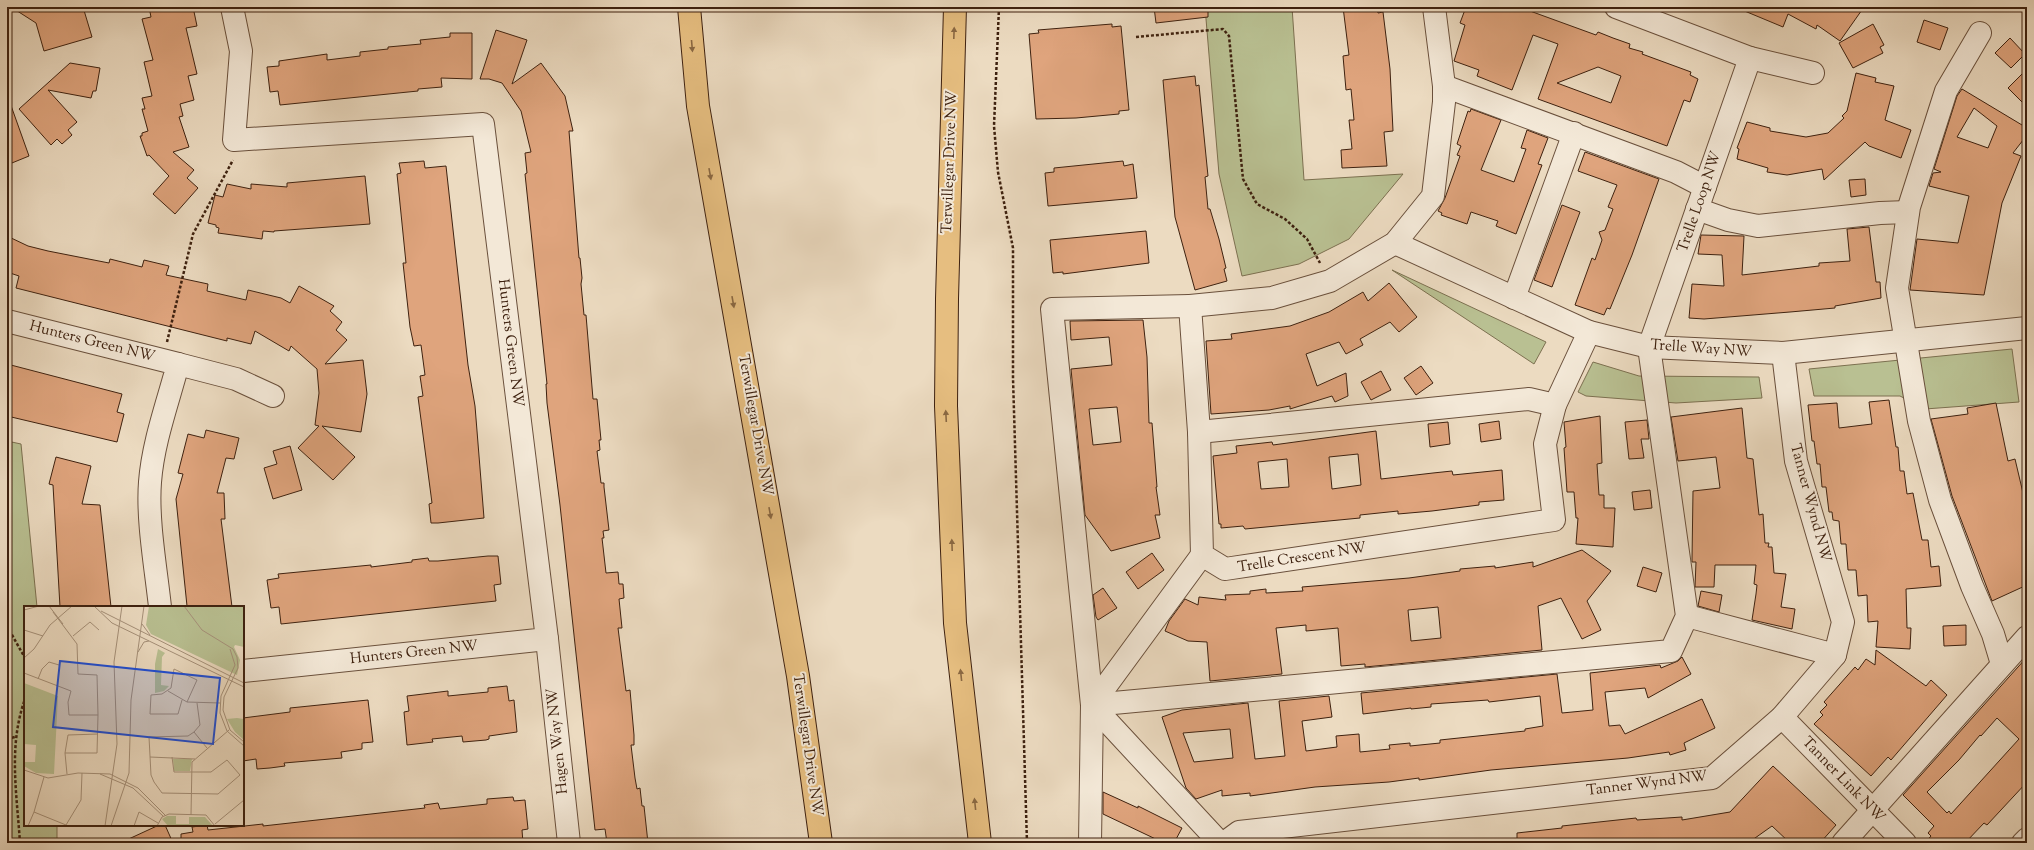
<svg xmlns="http://www.w3.org/2000/svg" width="2034" height="850" viewBox="0 0 2034 850" font-family="'Sorts Mill Goudy',serif">
<style>
.green{fill:#b9c092;stroke:#7c7050}
.building{fill:#dfa47d;stroke:#3e210f;fill-rule:evenodd}
.lines{fill:none;stroke-linecap:round;stroke-linejoin:round}
.minor-casing{stroke:#6a503c;stroke-width:24}
.major-casing{stroke:#3e210f;stroke-width:24}
.path{stroke:#3e210f;stroke-width:2.5;stroke-dasharray:3 2;stroke-linecap:butt}
.minor{stroke:#f3e8d7;stroke-width:22}
.major{stroke:#e6be80;stroke-width:22}
.oneway{fill:#8a6842}
.labels{text-anchor:middle;dominant-baseline:central;stroke-width:4;stroke-linejoin:round;paint-order:stroke}
.street-label{font-size:15px;fill:#3e210f;stroke:#f3e8d7}
.inset-road{fill:none;stroke:#a6917a;stroke-width:1}
.view{fill:#1d4ed8;fill-opacity:0.15;stroke:#1d4ed8;stroke-width:2}
.inset-edge{fill:none;stroke:#3e210f;stroke-width:2}
</style>
<rect width="100%" height="100%" fill="#ecdbc1"/>
<filter id="stains"><feTurbulence type="fractalNoise" baseFrequency=".005" numOctaves="4"/><feColorMatrix values="0 0 0 0 .2 0 0 0 0 .09 0 0 0 0 .02 0 0 0 .5 -.17"/></filter>
<radialGradient id="worn" r=".72"><stop offset=".6" stop-color="#630" stop-opacity="0"/><stop offset="1" stop-color="#630" stop-opacity=".3"/></radialGradient>
<g class="green">
<path d="M1205,7h87l12,173 99,-6 -54,65 -50,25 -57,12 -23,-102z"/>
<path d="M1392,270l154,72 -12,22z"/>
<path d="M2012,349l7,53 -94,7 -25,-13h-86l-5,-27z"/>
<path d="M1593,362l46,14 120,1 3,21 -86,5 -90,-7 -8,-4z"/>
<path d="M7,441l14,3 16,163h-12v218h32v18h-50z"/>
</g>
<g class="building">
<path d="M11,7h72l9,30 -48,14 -8,-28z"/>
<path d="M149,7h44l4,19 -11,2 11,46 -9,2 6,24 -14,4 3,12 -4,1 10,30 -16,5 21,18 -7,8 11,10 -23,26 -22,-20 16,-18 -20,-21 -2,1 -7,-20h2v-3l6,-2 -6,-22h3l-3,-11 10,-2 -8,-34 9,-2 -11,-41 9,-2z"/>
<path d="M1154,7h54v10l-52,6z"/>
<path d="M1343,7h34l1,6 5,-1 7,57 3,62 -9,1 3,34 -45,2 -1,-18 11,-1 -3,-29h5l-3,-31 -5,1 -3,-34 6,-1z"/>
<path d="M1466,7h53l77,28 2,-3 15,6 17,6 -1,4 14,4 -1,2 49,18 -1,3 8,4 -8,23 -6,-2 -17,46 -129,-47 20,-55 -25,-9 -21,55 -35,-14 2,-6 -25,-9 11,-36 -5,-2zM1598,67l23,9 -10,27 -54,-20z"/>
<path d="M1735,7h129l-24,34 -23,-16 -1,4 -28,-15 -5,13z"/>
<path d="M1924,20l24,8 -8,22 -23,-8z"/>
<path d="M1112,24v3l9,-1 8,84 -10,1v3l-43,4 -40,1 -7,-85 10,-1 -1,-3z"/>
<path d="M1873,24l11,21 -4,2 3,6 -30,15 -14,-25z"/>
<path d="M496,30l31,10 -15,44 29,-21 24,33 8,35h-4l10,127h1l2,20 -1,6 3,31h2l7,84h4l4,41h-2l1,10 -3,1 4,32h3v4l5,43 -6,1 1,7h-2l4,35 12,-1 1,12h4l1,14 -5,1 3,29h-4l8,63 4,-1 4,45v10h-3l4,33 2,11 3,-1 2,18h2l4,37h-41l-2,-14 -10,1 -35,-325 -13,-102 -1,-19h1l-22,-210 2,-1 -2,-20 6,-1 -10,-41 -19,-28 -13,-4h-9z"/>
<path d="M450,33h22v46l-31,-1 1,9 -24,2v2l-138,14 -2,-14 -8,1 -3,-25 12,-1v-5l48,-7v6l33,-4v-4l28,-3v-2l33,-3 -1,-4 30,-3z"/>
<path d="M2010,38l15,16 -14,14 -16,-15z"/>
<path d="M70,63l30,5 -4,23h-3l-2,7 -43,-8 29,32 -9,8 4,5 -10,9 -5,-5 -6,6 -32,-36z"/>
<path d="M2027,69v38l-19,-19z"/>
<path d="M1856,73l20,5 -1,4 19,4 -9,34 26,10 -10,28 -32,-12 -4,-4 -41,38 -2,-11 -35,6 -20,-3 1,-4 -31,-9 2,-10 -2,-1 10,-26 23,6v3l36,6 22,-4 16,-15 -2,-2 5,-5z"/>
<path d="M1195,76l1,10 3,-1 6,61 3,30 -3,1 3,32h2l9,30 7,29 -2,1 3,12 -32,9 -20,-73 -12,-137z"/>
<path d="M1962,89l65,39v7l-14,18 8,3 -19,47 -18,92 -74,-5 7,-51 41,4 11,-47 -40,-10 4,-13 8,-1 -7,-3 23,-73zM1974,108l23,18 -9,22 -31,-11z"/>
<path d="M7,100h2l20,56 -22,9z"/>
<path d="M1471,109l30,11 -20,50 33,12 12,-33 -5,-1 6,-18 21,8 -10,26 4,1 -26,69 -20,-8 2,-5 -27,-9 -4,12 -26,-9 1,-2 -4,-2 7,-13 15,-42 -3,-1 4,-9 -4,-2 11,-33 2,1z"/>
<path d="M1585,152l74,27 -27,76 -22,54 -3,-1 -3,7 -29,-10 17,-47 3,2 7,-20 -3,-8 6,-2 8,-21 -5,-2 9,-22 -39,-14z"/>
<path d="M424,161l1,7 21,-2 22,199 7,41 9,112 -46,5h-7l-2,-19 3,-1 -14,-106 5,-1 -3,-20 5,-1 -4,-30 -7,1 -4,-19 -7,-64h3l-9,-89 4,-1 -2,-10z"/>
<path d="M1123,161l1,5 9,-2 4,34 -89,8 -3,-33 9,-1v-4z"/>
<path d="M365,176l5,48 -96,7v1l-11,-1 -1,8 -44,-6 1,-5 -3,-1v-2l-8,-2 7,-28 8,2 4,-13 24,5v-5l36,3v-4z"/>
<path d="M1865,179l1,16 -15,2 -2,-17z"/>
<path d="M1562,205l18,7 -28,75 -18,-7z"/>
<path d="M1869,227l7,55h4l1,16 -46,8v2l-45,4 -86,7 -15,-1 3,-34 32,2 -2,-31 -24,-1 3,-19 43,1 -2,39 77,-9v-3l31,-2 -3,-32z"/>
<path d="M1146,231l3,32 -86,11v-2l-10,1 -3,-33z"/>
<path d="M7,236l21,10 20,5 61,12 1,-4 32,8 2,-7 25,6 -3,9 42,9 -1,7 39,9 2,-10 33,8 9,5 9,-17 35,20 -4,5 12,11 -6,8 11,10 -22,24 38,-4 4,34 -6,38 -39,-6 33,31 -22,23 -35,-32 21,-22 -4,-1 4,-32 -2,-24 -26,-23 -2,5 -34,-20 -4,13 -24,-6v3l-211,-53 3,-12 -12,-4z"/>
<path d="M1389,283l28,34 -18,15 -9,-10 -30,17 3,6 -17,9 -7,-12 -33,12 11,32 29,-13 2,23 -13,6 -3,-6 -42,13v-3l-21,4 -58,4 -5,-73 26,-2 -1,-5 59,-8 39,-14 34,-20 5,9z"/>
<path d="M1143,320l4,37 2,66h3l5,64h-1l4,28h-5l5,23 -49,13 -26,-36 -14,-146 41,-4 -3,-28 -38,3 -1,-19zM1117,407l4,35 -28,3 -4,-36z"/>
<path d="M7,364l115,30 -5,18 7,2 -7,28 -110,-26z"/>
<path d="M1421,366l12,17 -17,12 -12,-17z"/>
<path d="M1381,371l10,19 -20,10 -10,-18z"/>
<path d="M1889,400l7,47h2l2,24h4l3,23 6,-1 9,47h6l3,27 8,-1 2,20 -35,3 1,39h4l-1,21 -34,-2 2,-26 -10,1 -1,-27 -9,1 -2,-26h-8l-2,-26h-5l-2,-23 -6,-1 -1,-8h-3l-3,-25h-4l-2,-23h-3l-3,-23h-2l-4,-36 29,-2 2,25 33,-4 -3,-22z"/>
<path d="M1996,403l12,58 7,-2 12,51v75l-35,16 -40,-105 -21,-77 37,-5 -1,-6z"/>
<path d="M1742,408l5,50 6,1 6,56 4,-1 2,29h4l-1,4h4l2,26 12,1 -5,33 14,2 -3,20 -40,-9 4,-26 1,-9 -3,-1 2,-19h-41l-1,22h-19l1,-25h-4v-2l1,-69 27,-3 -4,-31 -38,4 -7,-44z"/>
<path d="M1600,416l2,47 -5,1 2,31h5v13h11l-2,39 -37,-3 2,-26h-2l-2,-26h-7l-3,-44 2,-1 -2,-25z"/>
<path d="M1647,420l2,19h-8l3,19 -15,1 -4,-37z"/>
<path d="M1499,421l2,18 -20,3 -2,-18z"/>
<path d="M1448,422l2,22 -20,3 -2,-23z"/>
<path d="M206,430l33,8 -5,21 -8,-1 -9,35h7l1,26h-4l11,88 -45,-1 -11,-107 7,-25 -5,-1 10,-39 16,4z"/>
<path d="M1376,431l5,48 52,-6 19,-2 1,4 49,-5 2,30 -25,2v3l-47,6 -34,3v-3l-38,4v3l-115,11 -2,-3 -22,2v-4h-2l-6,-68 24,-3 -1,-7 36,-4 1,3zM1358,454l3,31 -29,4 -3,-32zM1287,459l2,28 -28,2 -3,-27z"/>
<path d="M290,446l12,44 -29,9 -9,-31 13,-4 -4,-13z"/>
<path d="M56,457l35,9 -9,38 18,1 11,102h-51l-7,-122 -4,-1z"/>
<path d="M1650,490l2,18 -18,2 -2,-18z"/>
<path d="M1582,550l29,21 -24,30 14,29 -19,9 -21,-41 -23,8 4,44 -177,17v-3l-24,2 -3,-38 -32,3v-6l-30,3 6,46 -72,7 -3,-39 -19,-1 -23,-10 4,-10 16,-22 13,6 1,-8 27,3 -1,-5 25,-1v-3l16,-2v4l37,-2 -1,-4 107,-9 51,-7v-2l35,-3v2l38,-6v5zM1438,607l3,31 -30,3 -3,-31z"/>
<path d="M1152,553l12,17 -26,19 -12,-17z"/>
<path d="M488,556h10l3,28 -7,1 2,16 -215,23 -2,-17 -8,1 -4,-28 12,-2 -1,-4 93,-9v2l41,-5v-2l16,-2 1,3h9z"/>
<path d="M1643,567l19,6 -6,19 -19,-6z"/>
<path d="M1103,588l14,20 -19,12 -2,-3 -3,-22z"/>
<path d="M1701,591l21,4 -3,17 -21,-6z"/>
<path d="M1966,625v20l-22,1 -1,-20z"/>
<path d="M1876,650l50,36 5,-6 16,15 -56,65 -3,-3 -17,19 -57,-52 9,-9 -3,-3 7,-7 -3,-3 31,-35 3,3 8,-11 9,6z"/>
<path d="M1682,657l9,17 -43,24 -3,-10 -40,4 4,34 11,-1 5,9 77,-35 13,29 -31,15 2,7 -16,5 -1,-3 -41,6 -137,12 -72,10v-2l-30,4 -74,5 -65,9v-3l-28,3v-6l-26,9 -10,-11 -24,-71 20,-7 66,-7 7,56 30,-3 -6,-55 50,-5 3,21 -30,4 4,30 31,-4 -1,-11 23,-2 1,18 30,-3 -1,-4 21,-2v3l30,-3v-3l85,-9v-2l18,-3 -3,-30 -51,6 -1,-2 -57,4v3l-20,2v-1l-48,6 -2,-21 196,-19 5,39 31,-3 -3,-37 70,-8 1,3 17,-7zM1230,729l3,29 -39,4 -11,-29z"/>
<path d="M2027,657v125l-40,43 -3,-2 -19,20h-40l6,-7 -3,-3 6,-7 -31,-31zM1997,718l22,21 -68,75 -2,-3 -2,2 -20,-21 32,-32 21,-25 1,1z"/>
<path d="M507,686l2,15 5,-1 3,32 -28,4v3l-3,1 -23,2 -1,-6 -30,3 1,3 -26,3 -3,-33 5,-1 -2,-15 41,-5v5l40,-4v-4z"/>
<path d="M368,700l5,42 -11,1v6l-21,3 1,6 -58,5 1,3 -15,2 -13,1 -1,-10 -13,2v-43l47,-6v-4z"/>
<path d="M1773,766l63,59 -16,18h-30l-18,-17 -24,17h-231v-10l45,-5v-2l74,-8 1,2 45,-3v3l48,-8z"/>
<path d="M1103,792l35,16v-2l44,22 -8,15h-10l-61,-29z"/>
<path d="M513,797l1,4 11,-1 3,29 -6,1 1,13h-342v-9l12,-2 -1,-5 15,-2 1,5 55,-6v2l162,-18 -1,-3 14,-2 2,6 47,-5v-5z"/>
<path d="M159,825h6l8,18h-53z"/>
</g>
<g class="lines">
<g class="minor-casing">
<g id="minor">
<path d="M232,7l9,44 -7,89 249,-16 64,515 -304,32"/>
<path d="M1434,7l10,79v16l-11,94 -38,47 -65,38 -58,17 -82,8 9,126 3,123 23,14 329,-49 -9,-76 10,-39 34,-73"/>
<path d="M1980,33l-34,58 -37,116 -12,81 22,133 21,79 32,86 21,48 9,30"/>
<path d="M1750,58l63,15"/>
<path d="M1444,86l232,86 29,15"/>
<path d="M1697,209l31,11 30,6 122,-13 28,-1"/>
<path d="M1395,243l194,89 60,15 134,6 244,-25"/>
<path d="M1514,298l60,-165"/>
<path d="M1190,306l-138,3 40,396 128,138"/>
<path d="M7,321l171,43c-10,38 -25,78 -28,118 -3,38 6,87 10,125"/>
<path d="M178,364l58,15 37,17"/>
<path d="M1199,432l330,-33 26,6"/>
<path d="M1687,616l148,39"/>
<path d="M547,639l22,204"/>
<path d="M1092,705l110,-150"/>
<path d="M1782,717l123,126"/>
<path d="M1090,843l2,-138 579,-54 16,-35 -38,-269 101,-289 -134,-51"/>
<path d="M1224,843l15,-11 473,-54 70,-61 53,-62 8,-33 -47,-161 -13,-108"/>
<path d="M1843,843l184,-206"/>
<path d="M2023,843l4,-4"/>
</g>
</g>
<g class="major-casing">
<g id="major">
<path d="M689,7l9,99 100,570 23,167"/>
<path d="M955,7l-8,292 -1,107 9,217 25,220"/>
</g>
</g>
<g class="path">
<path d="M999,7l-5,119 4,46 15,76v130l14,465"/>
<path d="M1136,37l87,-8 6,7 14,143 14,25 28,15 22,20 13,24"/>
<path d="M167,342l26,-108 40,-74"/>
<path d="M7,626l18,32"/>
<path d="M7,739l8,-2"/>
<path d="M20,843c-3,-48 -12,-97 5,-144"/>
</g>
<use href="#minor" class="minor"/>
<use href="#major" class="major"/>
</g>
<defs><path id="oneway-solid" d="M-6-.8H1V-3.2L6.5 0L1 3.2V.8H-6Z"/></defs>
<g class="oneway">
<use href="#oneway-solid" transform="translate(954 33) rotate(-88)"/>
<use href="#oneway-solid" transform="translate(692 46) rotate(85)"/>
<use href="#oneway-solid" transform="translate(710 174) rotate(80)"/>
<use href="#oneway-solid" transform="translate(733 302) rotate(80)"/>
<use href="#oneway-solid" transform="translate(946 416) rotate(-93)"/>
<use href="#oneway-solid" transform="translate(770 513) rotate(80)"/>
<use href="#oneway-solid" transform="translate(952 545) rotate(-92)"/>
<use href="#oneway-solid" transform="translate(961 675) rotate(-96)"/>
<use href="#oneway-solid" transform="translate(975 804) rotate(-96)"/>
</g>
<g class="labels">
<g class="street-label">
<text transform="translate(950 162) rotate(-88)">Terwillegar Drive NW</text>
<text transform="translate(1700 202) rotate(-71)">Trelle Loop NW</text>
<text transform="translate(92 342) rotate(14)">Hunters Green NW</text>
<text transform="translate(510 343) rotate(83)">Hunters Green NW</text>
<text transform="translate(1701 349) rotate(4)">Trelle Way NW</text>
<text transform="translate(755 425) rotate(80)">Terwillegar Drive NW</text>
<text transform="translate(1810 503) rotate(75)">Tanner Wynd NW</text>
<text transform="translate(1302 558) rotate(-9)">Trelle Crescent NW</text>
<text transform="translate(414 653) rotate(-6)">Hunters Green NW</text>
<text transform="translate(558 741) rotate(-96)">Hagen Way NW</text>
<text transform="translate(807 745) rotate(82)">Terwillegar Drive NW</text>
<text transform="translate(1843 780) rotate(46)">Tanner Link NW</text>
<text transform="translate(1647 784) rotate(-7)">Tanner Wynd NW</text>
</g>
</g>
<g transform="translate(24 606)">
<rect width="220" height="220" fill="#ecdbc1"/>
<path d="M125,0h95v41l-9,-2 -1,2 6,13 -3,15 -86,-41 -5,-9zM134,43l7,4 -3,4 -1,28 8,1 -5,5 -9,2v-29zM0,77l34,13 -4,78 -18,-1 -12,-7v-4h11l1,-17 -12,-1zM213,112l7,1v21l-9,-8 -8,-13zM149,153h19l-2,12h-16zM143,210h9v8h13v-7h16l8,9h-45l-6,-7z" fill="#b9c092"/>
<path class="inset-road" d="M25,0l14,18M70,0l18,17 132,64M160,0l18,24 31,19 4,8 1,11 -14,29 -1,13 7,20 14,12M0,4l15,-4M77,5l143,72M118,18l8,11M0,24l19,6M49,30l17,-14 9,8M206,43l5,16 -14,31 -1,17 7,18 17,15M114,46l6,-10 5,-1M0,52l10,-9 16,-24 22,-19M0,67l47,18 -3,11 1,13h29l-1,-40 -19,-1 -1,-30 -24,-32M14,73l4,-10 7,-7 10,3M144,85l19,11 33,1M158,94l-4,14h-28l1,-19 11,-1 9,-6 3,-19 23,11 -10,22M170,126l13,16M41,147h32l1,-38M126,151l45,2M148,151l2,15h37l16,-12 13,15 -22,19 -56,-1 -8,-11 -3,-7 -2,-38 39,-1 6,-4 6,-7 -3,-22M0,164l24,8 30,-5 32,1 28,14 27,27M43,168l-2,-21 3,-18 30,-1M76,168l33,14 30,28M20,171l-10,35 32,13 15,-25 1,-27M167,209l1,-53 37,-32M191,218l29,-24M4,220l6,-14M81,220l12,-82 -3,-82 8,-56M87,220l18,-53 2,-73 13,-94M110,220l5,-14 19,11M133,220l5,-9 7,-3 37,1 9,11"/>
<path class="view" d="M36,55l160,17 -7,66 -160,-17z"/>
<rect width="220" height="220" class="inset-edge"/>
</g>
<rect width="2034" height="850" fill="none" stroke="#ecdbc1" stroke-width="24"/>
<rect x="8" y="8" width="2018" height="834" fill="none" stroke="#3e210f" stroke-width="2"/>
<rect x="12" y="12" width="2010" height="826" fill="none" stroke="#3e210f"/>
<rect width="100%" height="100%" filter="url(#stains)"/>
<rect width="100%" height="100%" fill="url(#worn)"/>
</svg>
